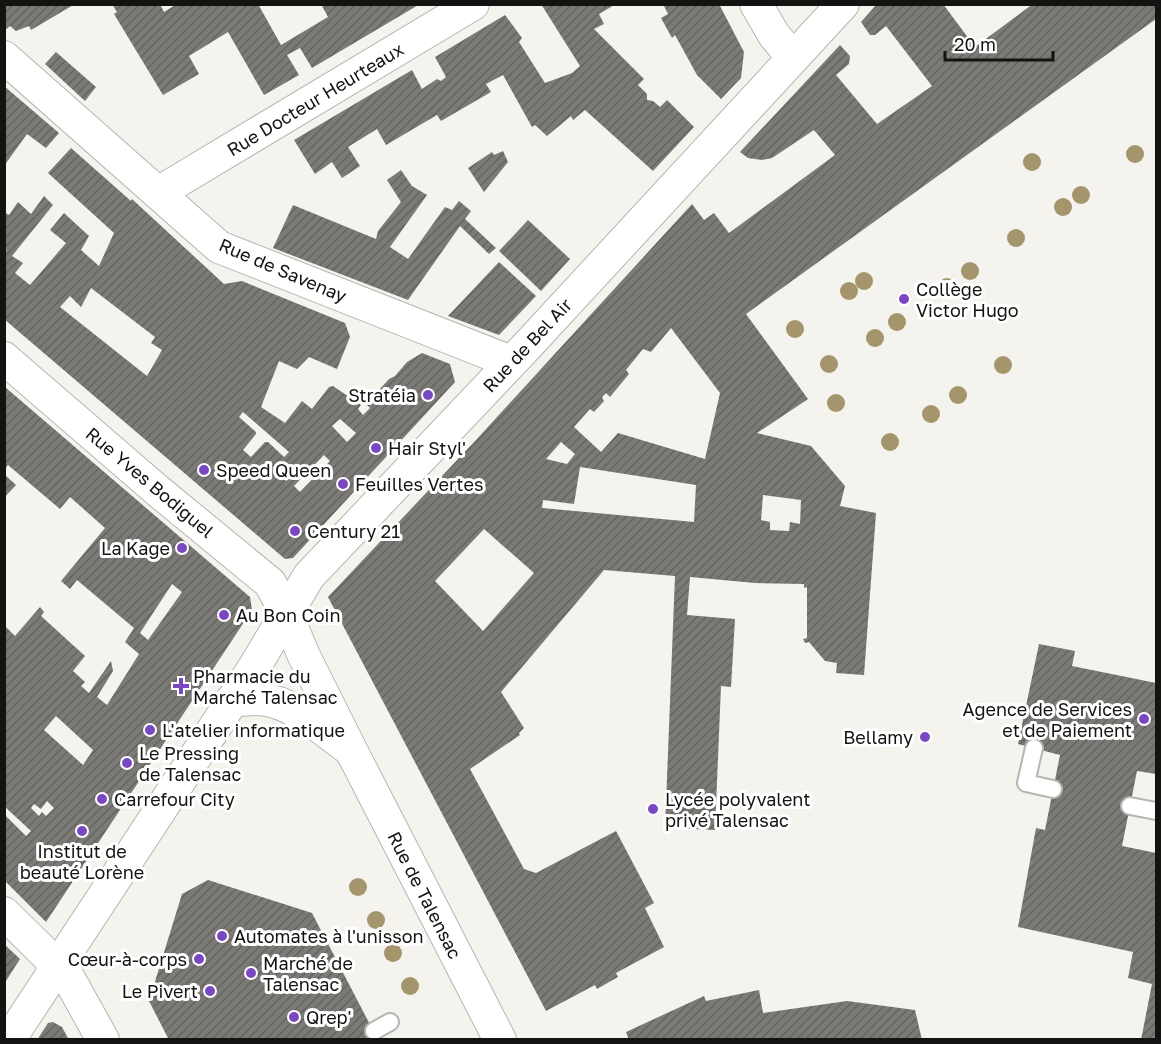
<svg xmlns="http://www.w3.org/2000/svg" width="1161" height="1044" viewBox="0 0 1161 1044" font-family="'Golos Text',sans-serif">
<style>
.building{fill:url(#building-hatch);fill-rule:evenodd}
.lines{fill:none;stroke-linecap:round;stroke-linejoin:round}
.lane-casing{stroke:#b7b5b1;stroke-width:20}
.street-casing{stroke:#b7b5b1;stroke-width:34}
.lane{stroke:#fff;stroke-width:16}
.street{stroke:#fff;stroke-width:32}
.tree{fill:#a4956c}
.poi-dot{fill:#7948c0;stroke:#fff;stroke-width:2}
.labels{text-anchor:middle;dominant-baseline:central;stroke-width:6;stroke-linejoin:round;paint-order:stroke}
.street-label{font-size:18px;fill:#141311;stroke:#fff}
.poi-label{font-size:18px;fill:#141311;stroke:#fff;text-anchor:start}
</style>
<defs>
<pattern id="building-hatch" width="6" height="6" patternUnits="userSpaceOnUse" patternTransform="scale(1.5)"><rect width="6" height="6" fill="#7c7a77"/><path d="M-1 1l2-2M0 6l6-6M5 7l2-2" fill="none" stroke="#646360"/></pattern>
</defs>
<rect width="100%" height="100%" fill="#f5f3ee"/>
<g class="building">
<path d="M4,4h71l-44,26 -2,-4 -13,5 -6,-5 -5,4 1,-6z"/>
<path d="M112,4h48l4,8 13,-8h81l23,41 47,-28 -7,-13h99l-108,64 -12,-20 -13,7 12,20 -35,20 -36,-63 -39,24 10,18 -36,21 -49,-81 3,-2z"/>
<path d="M541,4h75l-17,10 5,10 -10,5 50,50 -6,6 9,9v6l6,1 7,6 7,-7 27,27 -41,44 -68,-61 -12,10 -2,-4 -24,20 -12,-11 -3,2 -29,-52 -17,9 5,8 -50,29 -4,-6 -51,30 -9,-16 -29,18 12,19 -18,12 -10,-16 -17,12 -21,-34 118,-70 10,19 15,-10 4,2 5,-4 -11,-20 70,-42 17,23 -3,4 26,41 27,-10 8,-7z"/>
<path d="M663,4h56l25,48 -3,26 -20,21 -24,-24 -22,-40 -3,3 -11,-20 7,-4z"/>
<path d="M877,4h66l32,43 58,-43h123v15l-410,295 62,85 -51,34 54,13 34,40 -5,20 36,7 -12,162 -28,-2 1,-10 -12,-2 -16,-19 -4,1 -2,-4 4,-1v-51l-3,1v-4l-49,-1 -65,-6 -3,38 48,4 -4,68 -10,-1 -6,144 -50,-2 10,-252 -71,-6 -103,122 23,36 -5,5 1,2 -50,34 54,100 12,4 80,-42 38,72 -9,5 19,39 -48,26 2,4 -21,12 -2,-4 -49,26 -218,-414 148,-157 216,-236 12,16 10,-7 15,20 106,-78 -21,-25 -42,28 -10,2 -14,-2 -8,-6 100,-107 10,11 -1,8 -13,11 41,49 55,-38 -46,-60 -11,9h-5l-9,-13zM671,328l49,65 -15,66 -87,-26 -17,19 -27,-25 16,-18 4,3 10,-11 -2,-4 4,-4 4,4 19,-23 -3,-4 17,-21 8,3zM561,442l14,12 -8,10 -21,-5zM580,467l116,18 -2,37 -152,-14 1,-8 31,4zM763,495l38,5 -1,24 -10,-2 -1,9 -19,-1v-8l-9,-2zM484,529l50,44 -51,58 -48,-50z"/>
<path d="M56,52l40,35 -11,14 -40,-37z"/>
<path d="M4,86l55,47 -13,15 -19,-14 -23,32z"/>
<path d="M71,148l60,53 1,-2 92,85 18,-3 103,42 5,14 -13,32 -28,-12 -12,12 -18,-8 -18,46 24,16 17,-22 10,8 17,-22 4,-1 28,19 -3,4 5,6 7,-7 -4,-4 23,-25 6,-3 12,-14 15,-9 28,11 5,18 -162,176 -8,1 -281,-240v-66l3,-3 -3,-2v-36l5,3 9,-13 13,12 13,-18 9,9 -41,51 11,7 -8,10 15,12 36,-42 -16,-13 14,-17 25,23 -8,14 18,16 15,-33 -66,-60zM91,288l64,49 -4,6 11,7 -15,26 -87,-69 10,-11 11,11zM243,412l46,40 -5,5 -16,-15h-3l-14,15 -8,-7 13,-16v-2l-17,-15zM340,419l16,14 -9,9 -15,-16zM324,455l6,6 -30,31 -6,-6z"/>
<path d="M503,151l5,11 -24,30 -16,-24 24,-16 2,3z"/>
<path d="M401,170l11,16 15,9 -37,52 18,12 37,-52 7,3 7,-9 12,10 -6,8 31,29 -7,6 -29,-28 -52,74 -135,-52 20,-43 83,34 2,-8 23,-29 -14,-22z"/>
<path d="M528,220l42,39 -29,32 -42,-40z"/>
<path d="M499,262l37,34 -37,39 -51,-19z"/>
<path d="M5,387l245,210 2,13 -206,312 -42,-42v-66l22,22 5,-5 -27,-25v-181l11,11 25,-29 4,5 -3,4 44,40 -12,15 12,11 -4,4 8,7 22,-32 2,10 -16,26 10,8 32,-51 -14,-12 9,-14 -57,-48 -7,9 -9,-8 44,-53 -35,-31 -10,12 -52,-44 -3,4zM172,584l10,8 -34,48 -8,-7zM56,716l37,34 -10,15 -39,-35zM47,801l7,7 -8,8 -4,-4 -3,4 -8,-8 3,-4 7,5z"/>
<path d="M4,474l12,11 -12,13z"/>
<path d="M1039,644l36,7 -3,15 84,17v91l-19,-3 -15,75 34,7v187h-15l11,-56 -24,-6 5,-26 -115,-25 18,-99 9,2 15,-75 -42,-11z"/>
<path d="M208,880l104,33 66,127h-209l-20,-39 33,-107z"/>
<path d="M4,944l16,15 -16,25z"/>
<path d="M759,990l4,23 84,-12 68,9 7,30h-293l-3,-8 78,-36 2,5z"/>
<path d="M53,1022l9,5 7,13h-32l11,-17z"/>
</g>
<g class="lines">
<g class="lane-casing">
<g id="lane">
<path d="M1034,748l-8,35 27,6"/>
<path d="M1130,806l26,5"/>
<path d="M374,1031l16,-9"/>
</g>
</g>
<g class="street-casing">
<g id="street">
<path d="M756,4l18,31 19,23"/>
<path d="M4,57l215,190 292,115"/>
<path d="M158,193l315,-189"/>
<path d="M4,358l154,133 112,92 16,30 18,43 47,94 149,290"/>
<path d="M232,700c10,0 19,-1 29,-1 32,3 62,31 87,49"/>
<path d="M4,913l63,62 36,65"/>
<path d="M9,1040l246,-374 54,-90 218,-230 316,-342"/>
</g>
</g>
<use href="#lane" class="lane"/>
<use href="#street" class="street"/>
</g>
<g class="tree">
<circle cx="1135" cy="154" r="9"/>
<circle cx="1032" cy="162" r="9"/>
<circle cx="1081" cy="195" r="9"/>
<circle cx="1063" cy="207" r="9"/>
<circle cx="1016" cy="238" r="9"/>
<circle cx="970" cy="271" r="9"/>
<circle cx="864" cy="281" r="9"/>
<circle cx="947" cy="287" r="9"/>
<circle cx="849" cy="291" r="9"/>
<circle cx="897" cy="322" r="9"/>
<circle cx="795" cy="329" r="9"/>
<circle cx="875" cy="338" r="9"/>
<circle cx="829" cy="364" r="9"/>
<circle cx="1003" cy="365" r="9"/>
<circle cx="958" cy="395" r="9"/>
<circle cx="836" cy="403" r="9"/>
<circle cx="931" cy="414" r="9"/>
<circle cx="890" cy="442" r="9"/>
<circle cx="358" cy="887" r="9"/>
<circle cx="376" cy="920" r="9"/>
<circle cx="393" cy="953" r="9"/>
<circle cx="410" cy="986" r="9"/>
</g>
<g class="poi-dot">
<circle cx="904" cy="299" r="6"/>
<circle cx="428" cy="395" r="6"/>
<circle cx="376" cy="448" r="6"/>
<circle cx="204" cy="470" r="6"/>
<circle cx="343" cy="484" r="6"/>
<circle cx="295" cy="531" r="6"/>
<circle cx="182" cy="548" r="6"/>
<circle cx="224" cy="615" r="6"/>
<path d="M178 677h6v6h6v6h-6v6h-6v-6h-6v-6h6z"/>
<circle cx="1144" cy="719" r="6"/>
<circle cx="150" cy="730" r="6"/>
<circle cx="925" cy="737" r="6"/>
<circle cx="127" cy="763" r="6"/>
<circle cx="102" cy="799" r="6"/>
<circle cx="653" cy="809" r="6"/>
<circle cx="82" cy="831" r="6"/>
<circle cx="222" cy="936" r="6"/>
<circle cx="199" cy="959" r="6"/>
<circle cx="251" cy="973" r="6"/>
<circle cx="210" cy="991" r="6"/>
<circle cx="294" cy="1017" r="6"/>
</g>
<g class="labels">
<g class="street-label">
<text transform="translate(315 99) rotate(-31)">Rue Docteur Heurteaux</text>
<text transform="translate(283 270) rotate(23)">Rue de Savenay</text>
<text transform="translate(527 345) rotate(-47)">Rue de Bel Air</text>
<text transform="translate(150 482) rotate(40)">Rue Yves Bodiguel</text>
<text transform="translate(425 895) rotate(63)">Rue de Talensac</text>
</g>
<g class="poi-label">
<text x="916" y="289">Collège<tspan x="916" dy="21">Victor Hugo</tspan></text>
<text x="416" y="395" text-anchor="end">Stratéia</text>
<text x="388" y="448">Hair Styl'</text>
<text x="216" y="470">Speed Queen</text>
<text x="355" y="484">Feuilles Vertes</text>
<text x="307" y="531">Century 21</text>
<text x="170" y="548" text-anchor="end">La Kage</text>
<text x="236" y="615">Au Bon Coin</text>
<text x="193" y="676">Pharmacie du<tspan x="193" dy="21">Marché Talensac</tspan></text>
<text x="1132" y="709" text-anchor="end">Agence de Services<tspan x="1132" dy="21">et de Paiement</tspan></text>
<text x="162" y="730">L'atelier informatique</text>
<text x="913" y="737" text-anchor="end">Bellamy</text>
<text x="139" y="753">Le Pressing<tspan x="139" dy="21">de Talensac</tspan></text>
<text x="114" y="799">Carrefour City</text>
<text x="665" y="799">Lycée polyvalent<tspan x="665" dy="21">privé Talensac</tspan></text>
<text x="82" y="851" text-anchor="middle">Institut de<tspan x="82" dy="21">beauté Lorène</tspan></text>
<text x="234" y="936">Automates à l'unisson</text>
<text x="187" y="959" text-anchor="end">Cœur-à-corps</text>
<text x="263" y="963">Marché de<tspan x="263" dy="21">Talensac</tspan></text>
<text x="198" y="991" text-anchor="end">Le Pivert</text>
<text x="306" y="1017">Qrep'</text>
</g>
</g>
<rect width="1161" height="1044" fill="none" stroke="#141311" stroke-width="12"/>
<path d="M945 51v9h108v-9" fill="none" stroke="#141311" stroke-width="3"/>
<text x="954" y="51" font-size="18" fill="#141311" stroke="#ffffff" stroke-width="4.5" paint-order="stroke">20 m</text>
</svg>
